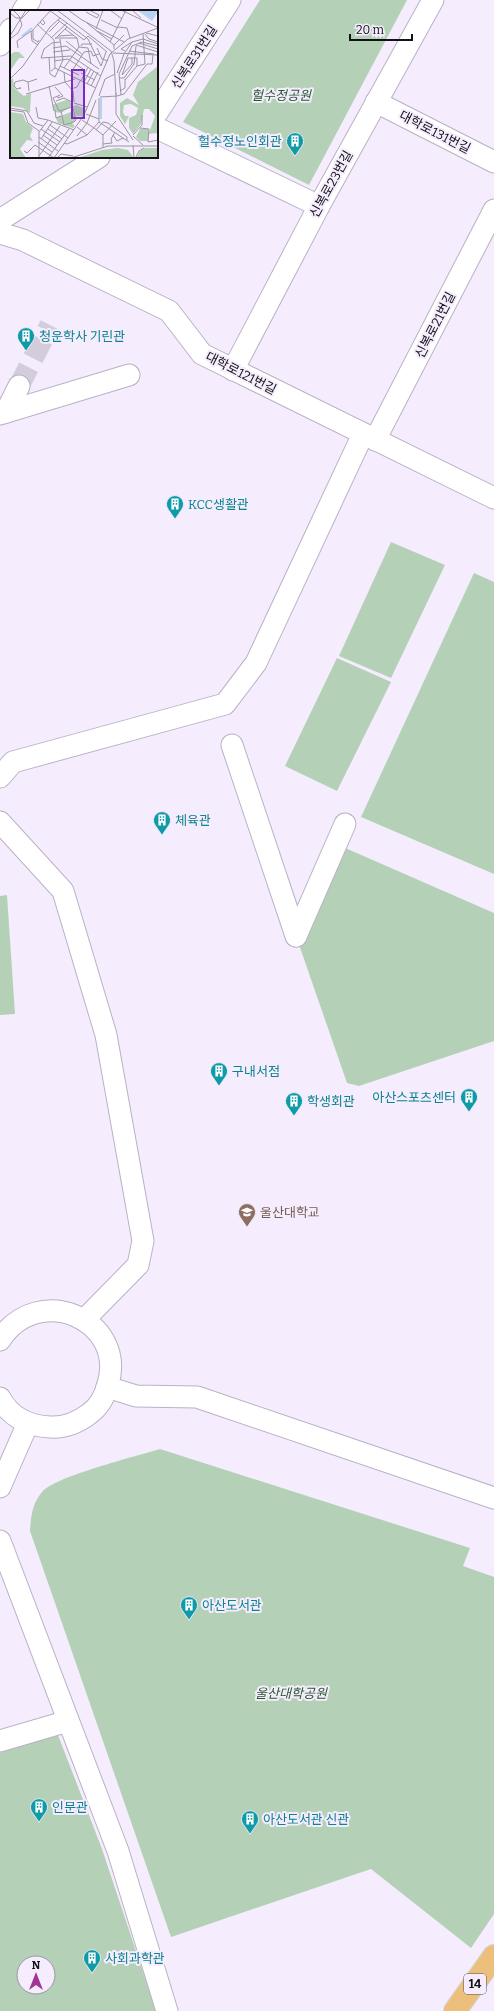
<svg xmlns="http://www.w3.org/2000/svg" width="494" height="2011" viewBox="0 0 494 2011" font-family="Bitter,'Noto Sans KR',serif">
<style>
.green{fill:#b4d1b7;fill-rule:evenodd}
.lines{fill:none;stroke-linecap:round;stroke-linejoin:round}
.street-tunnel{stroke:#d3ccda;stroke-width:21;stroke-dasharray:21 10;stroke-linecap:butt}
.street-casing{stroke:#bab1c4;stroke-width:23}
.primary-casing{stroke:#d5d4d5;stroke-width:24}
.street{stroke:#fff;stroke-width:21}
.primary{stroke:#ecbf7d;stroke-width:22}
.labels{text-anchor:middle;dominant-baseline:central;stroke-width:4;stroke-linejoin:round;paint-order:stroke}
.shield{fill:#f5edfd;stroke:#58535c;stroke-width:1}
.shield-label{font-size:12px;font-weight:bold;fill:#141117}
.street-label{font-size:13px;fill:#141117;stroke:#f5edfd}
.park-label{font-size:13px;font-style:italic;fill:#26582f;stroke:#f5edfd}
.culture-label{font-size:13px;fill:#0d838f;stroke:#f5edfd;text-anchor:start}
.education-label{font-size:13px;fill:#785e54;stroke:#f5edfd;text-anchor:start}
.inset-river{fill:none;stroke:#b6d2f3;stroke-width:2}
.inset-road{fill:none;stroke:#9b95a1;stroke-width:1}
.view{fill:#7b2cbf;fill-opacity:0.15;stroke:#7b2cbf;stroke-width:2}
.inset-edge{fill:none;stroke:#141117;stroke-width:2}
</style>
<rect width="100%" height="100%" fill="#f5edfd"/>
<g class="green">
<path d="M260,0h147l-98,185 -126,-63z"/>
<path d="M391,542l54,23 -54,113 -52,-22z"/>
<path d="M474,573l20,9v292l-133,-57z"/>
<path d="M337,658l54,24 -54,109 -52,-25z"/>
<path d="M336,844l158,69v128l-135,45 -12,-3 -51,-147z"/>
<path d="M7,895l8,119 -15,1v-119z"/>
<path d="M160,1449l310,99 -7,18 31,11v337l-23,34 -100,-79 -200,68 -141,-406c1,-15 2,-28 13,-40 14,-15 94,-35 117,-42z"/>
<path d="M58,1735l44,114 54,162h-156v-259zM24,1963h24v24h-24z"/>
</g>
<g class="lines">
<path class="street-tunnel" d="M19,386l31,-61"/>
<g class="street-casing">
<g id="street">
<path d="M23,11l7,-11"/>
<path d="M0,45l11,-16"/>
<path d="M376,102l118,60"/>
<path d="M157,113l73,-113"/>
<path d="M157,128l162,78"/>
<path d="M0,220l99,-63"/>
<path d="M0,233l23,7 146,71 33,43 292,144"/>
<path d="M233,370l86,-164 114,-206"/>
<path d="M6,412l13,-26"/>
<path d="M0,414l129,-39"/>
<path d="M375,440l119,-230"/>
<path d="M232,745l64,191"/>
<path d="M0,777l13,-15 212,-58 31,-41 107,-229"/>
<path d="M0,822l63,69 43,144 37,206 -5,24 -54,55"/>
<path d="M296,936l49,-112"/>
<path d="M0,1340c38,-59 127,-20 108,44 -3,12 -9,23 -19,30 -12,9 -25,14 -39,13 -21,-1 -40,-10 -50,-29"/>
<path d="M107,1387l29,9 61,1 297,101"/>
<path d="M0,1487l28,-64"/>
<path d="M0,1541l118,310 49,160"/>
<path d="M0,1741l68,-20"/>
</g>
</g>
<g class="primary-casing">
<path id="primary" d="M455,2011l39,-55"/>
</g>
<use href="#street" class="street"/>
<use href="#primary" class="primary"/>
</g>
<defs>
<g id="building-pin" transform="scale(0.9)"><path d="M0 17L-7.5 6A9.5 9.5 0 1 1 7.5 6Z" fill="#0f9aa8" stroke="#f5edfd"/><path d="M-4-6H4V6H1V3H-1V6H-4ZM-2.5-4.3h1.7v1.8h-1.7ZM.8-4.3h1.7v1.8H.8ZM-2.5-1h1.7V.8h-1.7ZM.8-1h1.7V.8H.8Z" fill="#fff"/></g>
<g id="university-pin" transform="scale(0.9)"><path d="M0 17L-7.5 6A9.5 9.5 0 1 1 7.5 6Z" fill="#8d6e63" stroke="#f5edfd"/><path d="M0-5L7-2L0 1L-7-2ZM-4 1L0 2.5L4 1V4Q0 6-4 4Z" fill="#fff"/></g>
</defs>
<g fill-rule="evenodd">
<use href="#building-pin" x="295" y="141"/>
<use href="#building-pin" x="26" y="336"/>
<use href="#building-pin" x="175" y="504"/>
<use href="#building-pin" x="162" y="820"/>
<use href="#building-pin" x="219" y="1071"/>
<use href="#building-pin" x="469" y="1097"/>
<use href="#building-pin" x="294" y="1101"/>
<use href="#university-pin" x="247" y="1212"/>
<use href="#building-pin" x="189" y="1605"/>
<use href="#building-pin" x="39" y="1807"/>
<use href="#building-pin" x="250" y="1819"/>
<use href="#building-pin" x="92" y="1958"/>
</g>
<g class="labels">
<rect class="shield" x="464" y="1974" width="22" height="20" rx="3"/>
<g class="shield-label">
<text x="475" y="1984">14</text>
</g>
<g class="street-label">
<text transform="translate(194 57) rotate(-57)">신복로31번길</text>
<text transform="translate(435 132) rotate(27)">대학로131번길</text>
<text transform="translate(331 184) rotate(-61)">신복로23번길</text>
<text transform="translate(435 325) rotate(-63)">신복로21번길</text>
<text transform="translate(241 373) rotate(27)">대학로121번길</text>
</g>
<g class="park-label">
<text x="281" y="95">헐수정공원</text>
<text x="291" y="1693">울산대학공원</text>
</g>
<g class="culture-label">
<text x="282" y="141" text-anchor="end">헐수정노인회관</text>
<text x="39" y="336">청운학사 기린관</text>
<text x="188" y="504">KCC생활관</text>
<text x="175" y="820">체육관</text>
<text x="232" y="1071">구내서점</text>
<text x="456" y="1097" text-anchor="end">아산스포츠센터</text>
<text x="307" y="1101">학생회관</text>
<text x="202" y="1605">아산도서관</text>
<text x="52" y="1807">인문관</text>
<text x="263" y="1819">아산도서관 신관</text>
<text x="105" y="1958">사회과학관</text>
</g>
<g class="education-label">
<text x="260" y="1212">울산대학교</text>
</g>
</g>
<g transform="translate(10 10)">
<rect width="148" height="148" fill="#f5edfd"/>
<path d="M4,42h5l6,6h-6l-9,13v-16zM148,56v67l-10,1v7h-8l-4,-4 4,-8h8l1,4 6,-17 -6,-7h-5l-3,15 -8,10 -4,-6v-10l7,-3 2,-7 -7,-4 -7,1 -1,7 2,4h4l-4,8 -5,-8v-13l7,-5 12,7 -6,-10 5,-13zM3,68l1,9 5,5 5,4 7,-3 -1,20 -7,-5 -13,-2v-25zM56,90l4,1 2,5 -11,7 -6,-1 -3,-7zM66,95l10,4 -3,7h-7l-3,-10zM63,101l3,9 -4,3 3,3 -2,2 -15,-5 -2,-5zM0,102l13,2 3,8 7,6 -3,8 3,5 -6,-1 -7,9 6,9h-16zM108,138l10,2 6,8h-56l24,-8zM135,138h13v10l-21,-1 3,-6z" fill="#b4d1b7"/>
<path d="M127,0h21v2l-6,9z" fill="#b6d2f3"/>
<path class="inset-river" d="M12,26l10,-8M91,109v-21"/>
<path class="inset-road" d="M39,0l18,13M47,0l54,41 3,10 2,34M58,0l14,10 42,22M100,0l12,9M111,0l36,17M122,0l9,8M76,2l11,6 2,-3 -10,-5M0,3l6,5h6l8,-8M0,5v16M48,10l26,20M91,10l17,8M30,12l3,3 2,-2 -3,-4M77,13l27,22v4M27,14l17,16 1,28M108,17l9,1 3,10M55,19l12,9M86,19l7,-19M23,20v9l5,3 1,-2M87,21l15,8M39,22l11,-11M136,23l12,3M135,24l4,5 9,3M0,26l16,-26M48,26l15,-1M41,28l16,-15 21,16 13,27M45,28h22M0,29l8,-6 4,-8 -3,-9 -6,-6M45,29l12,-12M74,30l4,-4 19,16M56,31l17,14M50,32l-8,1 -8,6 -3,9 30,-2 30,20M100,32l16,-32M129,33l19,6M28,35l-6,-4 -1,-9 20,-22M104,35l10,-10M126,35l22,7M71,36l1,-2h10M69,37l9,1 3,16M8,38l-1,-7 14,-10M43,38l13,-2 33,23M87,38l5,11 6,2M115,41l-4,-2 11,-7M119,41l25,3M43,42l17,-2M103,43l45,2M39,47l1,17 5,3 8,-17 -3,-21M44,51l14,-2 15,10M50,56l19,9M91,56l5,-14M127,56l8,-2 -2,-30M54,58l15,-21 -2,-9M41,61l4,-3 41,20M62,61l12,-19 7,-1 2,5 6,-2M54,62l1,10 8,9 1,11M71,63l14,7M107,63l7,-19 8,-12 11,-3 15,5M112,65l6,-17h9v8l-12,14M112,65l10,-11v-6M109,68h5l10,-14 2,-18M0,69l13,-13 27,-39 10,-9M71,71l7,-14M74,72l7,-13M77,74l7,-13M39,76l5,25M81,76l7,-14M45,77l8,9 -5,2 -1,-2M9,78h2l-4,1 -3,-3 1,-4 8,-2 5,2M61,79l6,-2 3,-6M19,81l-1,-9 9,-3M110,81l5,-3v-9M106,83v21l17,26M16,84l49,-15M50,85l-7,3 6,13 13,-4M111,85l-2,-21 13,-28 10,-4 16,4M89,86l6,-17 10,-5M107,86l7,-2 23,-30h5l1,-9M90,87l17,-1M46,91l8,-3 8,4M64,93l13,4M26,97l2,11 10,2M0,98l17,3 7,12 9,3M0,100l14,2 4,11 11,8M45,100l1,8 5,-2M51,101l3,14 10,-3 2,-2 -4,-16M76,104l13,5M72,110l12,8M89,112l30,20M40,115l18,13M67,117l10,8M84,118l9,7v12M130,118l9,1 -1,13 10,-2M31,119l19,13M38,119l14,10M86,120l7,-8 5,1 19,14v3M33,125l14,10M93,125l13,-14M103,125l4,6 6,-3M123,125l9,-10v-10M67,126l10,-13 9,-23M123,126l10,9M29,127l19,14M31,129l11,-17M28,132l14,10M54,133l3,1 20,-9 12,-13v-24M93,134l9,-1 -1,-4 4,-7M123,135l1,13M14,141l3,2 8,-8 19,13M29,146l21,-30M126,147l3,-6 5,-3M29,148v-26l9,-12 26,10M38,148l21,-29M44,148l30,-43 26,-61 18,-15 30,-11M47,148l4,-4 12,2M61,148l37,-12h50"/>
<path class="view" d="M62,60h12v48h-12z"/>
<rect width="148" height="148" class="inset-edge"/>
</g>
<g transform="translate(36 1975)"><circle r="19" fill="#f5edfd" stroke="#9b95a1"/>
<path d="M0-3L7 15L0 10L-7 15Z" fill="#a13494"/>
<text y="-6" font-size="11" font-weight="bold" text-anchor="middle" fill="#141117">N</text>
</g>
<path d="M350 34v6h62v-6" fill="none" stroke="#141117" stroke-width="2"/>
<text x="356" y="34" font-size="12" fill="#141117" stroke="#f5edfd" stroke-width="3" paint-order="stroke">20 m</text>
</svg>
